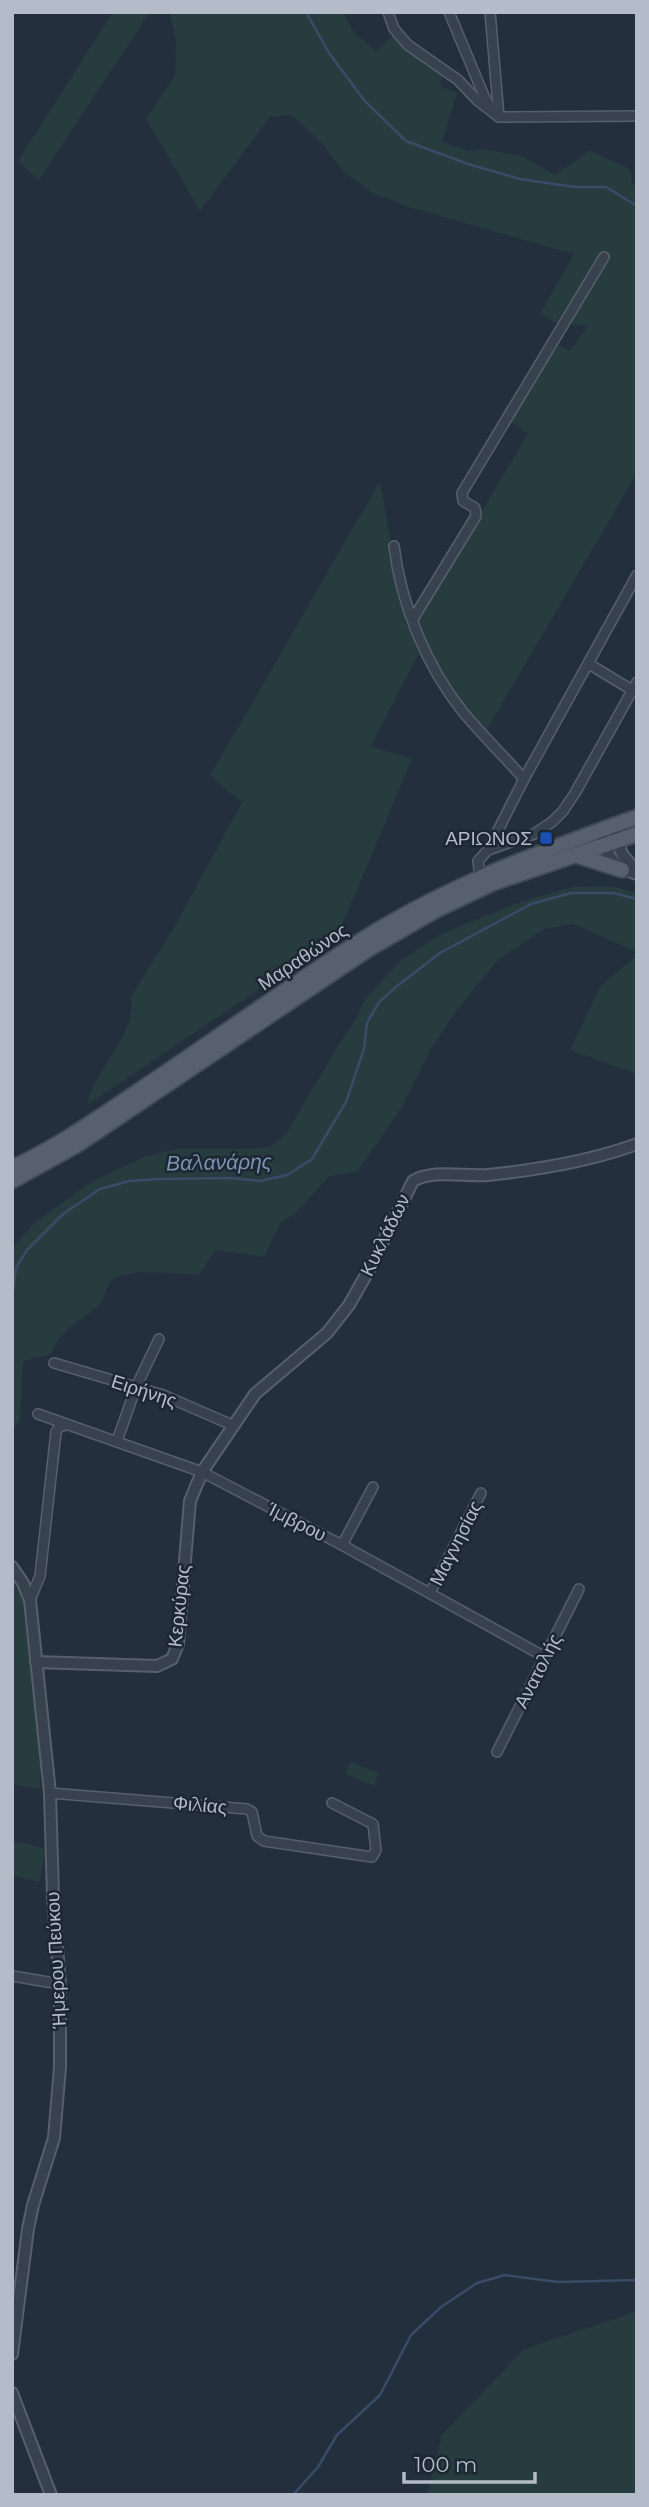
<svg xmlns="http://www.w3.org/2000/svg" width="649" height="2507" viewBox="0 0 649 2507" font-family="Montserrat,sans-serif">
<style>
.green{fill:#263c3f}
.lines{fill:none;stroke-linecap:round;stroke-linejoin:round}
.stream{stroke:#394c67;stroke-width:2.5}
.minor-casing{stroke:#565f6c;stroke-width:12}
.tertiary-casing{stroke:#565f6c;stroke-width:14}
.primary-casing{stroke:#414a57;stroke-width:18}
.minor{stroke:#38414e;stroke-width:9}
.tertiary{stroke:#38414e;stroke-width:10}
.primary{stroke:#56606e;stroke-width:14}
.transit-dot{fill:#1a4fb4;stroke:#1d2633;stroke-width:2.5}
.labels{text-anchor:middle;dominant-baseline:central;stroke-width:5;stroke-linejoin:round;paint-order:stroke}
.poi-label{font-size:19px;fill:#b4bcc9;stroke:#1d2633;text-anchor:end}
.street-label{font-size:19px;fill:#b4bcc9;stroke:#1d2633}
.water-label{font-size:21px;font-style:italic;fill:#7c92b1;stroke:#1d2633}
</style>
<rect width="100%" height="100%" fill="#242f3e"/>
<g class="green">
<path d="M113,12h42l-8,4 -108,164 -21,-19z"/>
<path d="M170,12h173l12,22 21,17 17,-15 50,38 -3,12 17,7 -15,49 27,9 14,-2 38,7 34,19 35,-25 41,20 1,13 5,3v287l-152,260c-31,-34 -53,-70 -69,-113l112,-186 -20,-14 46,-77 16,8 18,-25 -33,-3 -15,-10 34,-59 -165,-47 -36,-14 -27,-19 -24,-30 -30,-29 -22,2 -70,94 -54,-92 29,-44 1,-33z"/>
<path d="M380,481l19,108 20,64 -48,93 41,13 -72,171 2,4 -255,171c8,-38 49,-67 44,-108l46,-75 65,-120 -32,-26z"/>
<path d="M611,886l26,7v59l-64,-28 -29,5 -46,31 -40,48 -27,41 -29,58 -45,65 -28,4 -32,36 -17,12 -16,33 -48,-7 -17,25c-19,-1 -73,-8 -87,5 -8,9 -6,20 -16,28 -21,16 -35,22 -45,46l-28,7 -3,60 -8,9v-182l22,-25 59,-42 53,-25 32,-7h77l16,-3 15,-12 53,-90 17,-25 9,-20 35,-38 41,-27 73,-30 58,-17z"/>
<path d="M637,956v118l-67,-24 31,-65z"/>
<path d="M12,1577l11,21 19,139 -2,52 -28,-5z"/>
<path d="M350,1762l29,11 -5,13 -29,-12z"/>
<path d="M12,1840l34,9 -7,33 -27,-7z"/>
<path d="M637,2311v184h-210l15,-60 81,-85z"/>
</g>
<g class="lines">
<g class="stream">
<path d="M306,12l23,41 35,47 42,41 62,23 52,15 55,8h31l31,19"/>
<path d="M12,1297l4,-29 11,-18 36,-36 37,-25 30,-8 29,-2 71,-1 30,3 27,-6 25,-16 34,-57 18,-53 3,-26 12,-21 18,-16 43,-33 91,-49 40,-11h42l24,6"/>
<path d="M293,2495l25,-28 19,-32 43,-40 31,-60 30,-28 36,-24 28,-8 53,7 79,-2"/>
</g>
<g class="minor-casing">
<g id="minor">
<path d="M388,12l6,17 14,16 50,35 20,21 21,16 138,-1"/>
<path d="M449,12l35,84 7,12"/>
<path d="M490,12l9,105"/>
<path d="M394,546c7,58 32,120 69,166 19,23 41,44 61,67"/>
<path d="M413,619l63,-103 -1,-8 -12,-7 -1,-8 142,-236"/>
<path d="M589,664l46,28"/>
<path d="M488,850l46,-16 18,-12 11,-11 12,-18 62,-111"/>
<path d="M480,876l-2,-15 10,-11 36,-71 113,-204"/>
<path d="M54,1363l109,32 69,30"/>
<path d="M38,1414l164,58 140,73 203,112"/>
<path d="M117,1441l19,-54 23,-48"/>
<path d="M342,1545l31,-58"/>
<path d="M430,1593l51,-100"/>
<path d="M30,1600l10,-24 16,-144 3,-5 7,-2"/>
<path d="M497,1752l82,-163"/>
<path d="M50,1793l197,16 5,3 5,24 7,5 108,16 4,-7 -3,-26 -41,-21"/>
<path d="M12,1976l48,8"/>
</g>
</g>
<g class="tertiary-casing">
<g id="tertiary">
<path d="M613,826l9,28 15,18"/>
<path d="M601,830c6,25 10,37 36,44"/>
<path d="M12,1567l11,16 7,17 20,193 3,104 7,87v83l-6,71 -21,67 -5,24 -16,125"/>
<path d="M36,1662l121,4 15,-7 6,-15 12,-143 12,-29 53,-78 72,-61 22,-28 21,-37 43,-87c20,-12 52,-4 75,-6 48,-5 103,-14 149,-31"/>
<path d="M12,2393l39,102"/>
</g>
</g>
<g class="primary-casing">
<g id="primary">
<path d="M576,855l46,15"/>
<path d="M12,1168c47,-22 88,-51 131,-80 73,-49 145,-101 219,-148 87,-55 178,-88 275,-123"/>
<path d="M12,1181l65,-36 290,-195 71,-41 55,-26 144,-49"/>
</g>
</g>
<use href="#minor" class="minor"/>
<use href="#tertiary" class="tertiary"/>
<use href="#primary" class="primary"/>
</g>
<rect class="transit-dot" x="539" y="831" width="14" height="14" rx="3.5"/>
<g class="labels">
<g class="poi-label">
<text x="532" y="838">ΑΡΙΩΝΟΣ</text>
</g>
<g class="street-label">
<text transform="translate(303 957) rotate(-34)">Μαραθώνος</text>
<text transform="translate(385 1235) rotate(-64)">Κυκλάδων</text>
<text transform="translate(144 1391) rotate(18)">Ειρήνης</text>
<text transform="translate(297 1522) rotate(27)">Ίμβρου</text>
<text transform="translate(456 1543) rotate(-63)">Μαγνησίας</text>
<text transform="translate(179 1606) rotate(-84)">Κερκύρας</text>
<text transform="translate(538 1671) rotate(-63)">Ανατολής</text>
<text transform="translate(200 1805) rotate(5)">Φιλίας</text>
<text transform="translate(56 1960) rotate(-93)">Ήμερου Πεύκου</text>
</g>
<g class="water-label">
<text transform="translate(219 1162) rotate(-1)">Βαλανάρης</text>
</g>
</g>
<rect width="649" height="2507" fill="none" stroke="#b4bcc9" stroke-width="28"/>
<path d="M404 2472v10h131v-10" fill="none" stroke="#b4bcc9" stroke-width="3.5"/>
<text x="414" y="2472" font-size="21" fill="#b4bcc9" stroke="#1d2633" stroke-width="5" paint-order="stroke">100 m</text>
</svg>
